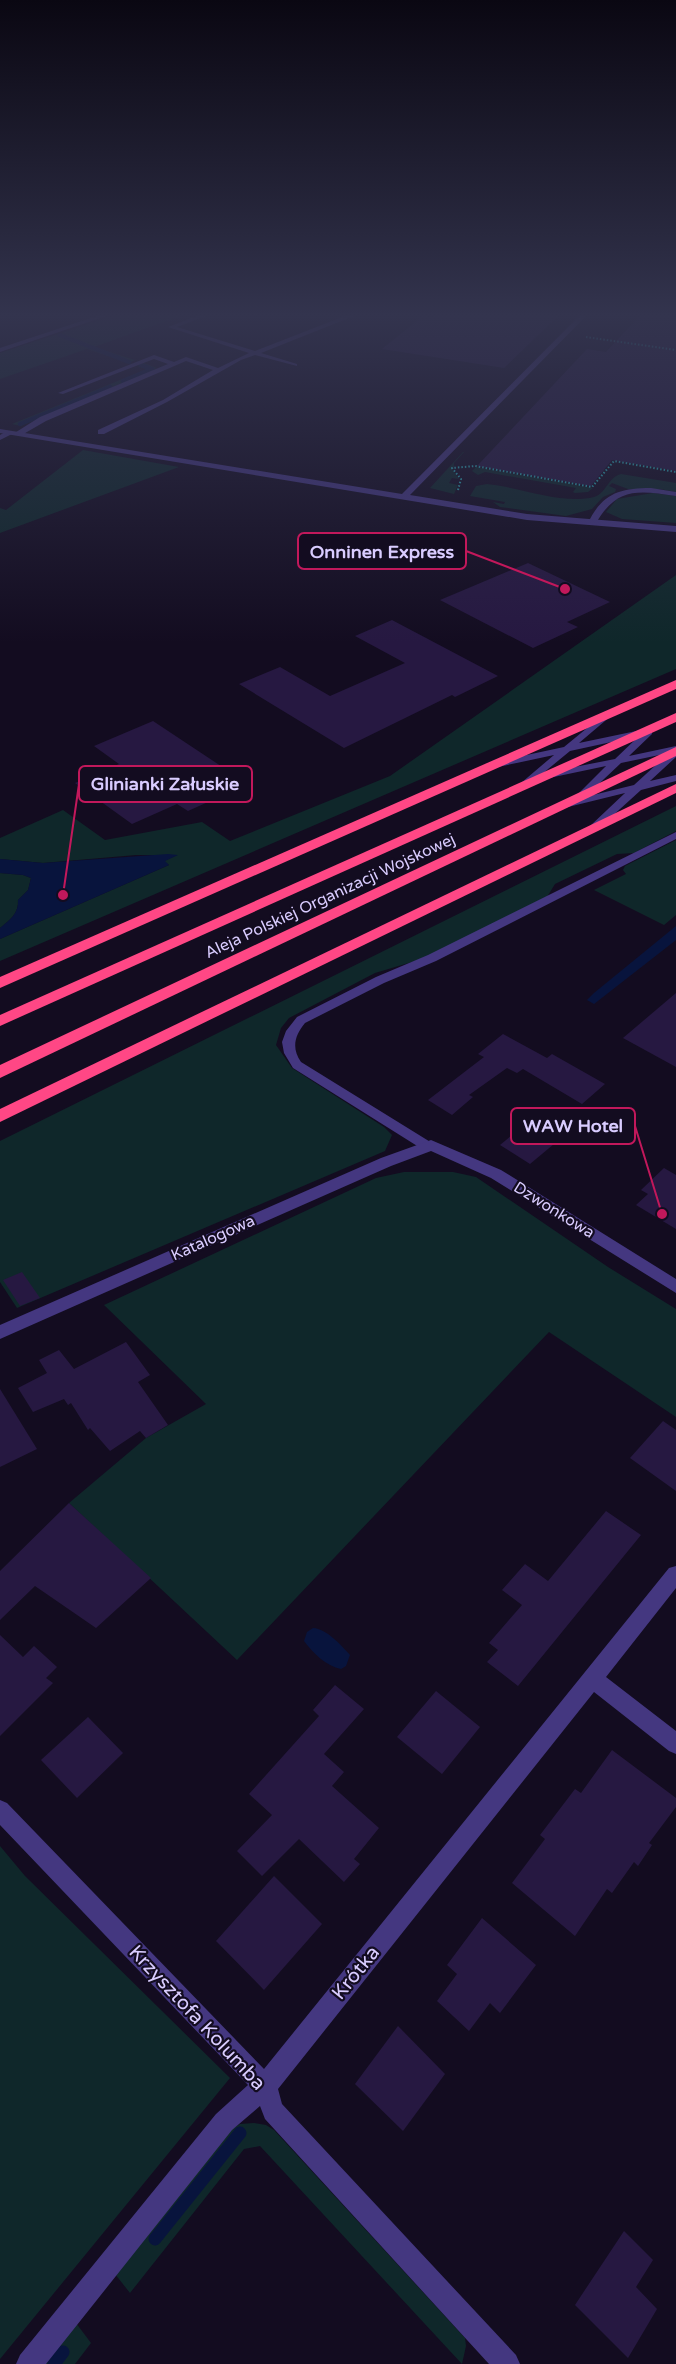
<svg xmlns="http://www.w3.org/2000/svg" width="676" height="2364" viewBox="0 0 676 2364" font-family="'Varela Round',sans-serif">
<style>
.green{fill:#0f272a}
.water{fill:#08143d}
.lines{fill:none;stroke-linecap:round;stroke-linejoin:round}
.stream-far1{stroke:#08143d;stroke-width:4.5}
.stream{stroke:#08143d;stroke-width:13}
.building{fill:#261841}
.path{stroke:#2ca7b2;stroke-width:2;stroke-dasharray:1.5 2;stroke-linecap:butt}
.lane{fill:#443780;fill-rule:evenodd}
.street{fill:#443780;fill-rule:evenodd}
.highway{fill:#ff4785;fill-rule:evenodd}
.labels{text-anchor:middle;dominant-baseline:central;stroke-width:4.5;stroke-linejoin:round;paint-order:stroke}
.street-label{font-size:16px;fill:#d9ccff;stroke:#130c20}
.near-street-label{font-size:20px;fill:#d9ccff;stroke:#130c20}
.leader{fill:none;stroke:#c2185b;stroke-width:2}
.callout-dot{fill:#c2185b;stroke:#130c20;stroke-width:2}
.callout{fill:#130c20;stroke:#c2185b;stroke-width:2}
.callout-label{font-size:18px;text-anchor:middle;font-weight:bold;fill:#d9ccff}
</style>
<rect width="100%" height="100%" fill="#130c20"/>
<g class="green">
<path d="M125,312h67l-98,35 41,13 -6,3 -42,-14 -87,30v-26z"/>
<path d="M144,363l13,5 -136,58 -9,-2 135,-55 -10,-3z"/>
<path d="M83,450l96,17 -179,66v-25l6,2z"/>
<path d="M463,452h1l-10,11v4l-3,1 8,11 -7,-1 -3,5 9,2 -4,9 -24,-6z"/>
<path d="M476,467l117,21 -5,4 -13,1 -2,-1 3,-4 -91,-16 -7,3 -6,-4z"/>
<path d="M621,474l55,9v9l-16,-3h-32l-16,-6 -3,3 7,3 -1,3 -12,5 -11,12 -26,7 -66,-9 -7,-5 11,2 1,-2 -35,-6 6,-10 11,-2c32,3 76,21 107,13 12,-3 14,-20 27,-23z"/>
<path d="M653,493l23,3v27l-54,-4 -16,-7 11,-13z"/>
<path d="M676,575v94l-676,292v-22l169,-74 -5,-4 13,-6h-41l-93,8 -43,-4v-21l63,-28 42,30 97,-18 28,19 160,-65z"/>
<path d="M676,806v25l-42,22 -17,1 -62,30 -8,13 -125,62 -47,14 -86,45 -8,10 -5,17 16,23 92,59 8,8 -7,16 -368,157 -17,-26v-141z"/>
<path d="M676,840v75l-12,10 -70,-35 32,-16 -3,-4 2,-4z"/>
<path d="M0,873l23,2 8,3 -3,12 -10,10c1,13 -8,20 -18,28z"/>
<path d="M404,1172h49l23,5 132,90 68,42v108l-127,-85 -312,328 -168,-157 77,-65 60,-34 -102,-99 272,-127z"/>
<path d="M0,1846l25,30 205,202 -230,281z"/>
<path d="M254,2123l12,2 8,5 191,208 1,8 -4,18 -202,-218 -16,3 -114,144 -15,-19 115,-144 10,-6z"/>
<path d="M76,2323l15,20 -16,21h-32z"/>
</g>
<g class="water">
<path d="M168,854l10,1 -13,6 4,4 -169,74v-11c10,-8 19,-15 18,-28l10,-10 3,-12 -8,-3 -23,-2v-14l43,4z"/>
<path d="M676,926v14l-82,64 -7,-4 7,-7z"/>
<path d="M313,1628c14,1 28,17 37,27l-4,11 -5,3c-15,-3 -28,-16 -37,-28l3,-9z"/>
</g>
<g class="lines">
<g class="stream-far1">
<path d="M60,335l69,27"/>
<path d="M123,381l29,-12 -11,-4"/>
<path d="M20,424l90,-37"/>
</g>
<g class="stream">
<path d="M155,2239l85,-106"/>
<path d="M54,2364l9,-12"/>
</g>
</g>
<g class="building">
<path d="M438,312l20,3 4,-3h100l-58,56 -122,-19 41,-33 9,1z"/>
<path d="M643,312l33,5v154l-64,-11 -21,26 -114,-20 110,-117 19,3z"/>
<path d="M528,563l82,39 -43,20 11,5 -45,21 -93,-48z"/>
<path d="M392,620l106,56 -43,21 -3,-2 -108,53 -105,-64 41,-17 50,29 75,-33 -50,-27z"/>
<path d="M153,721l95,63 -60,27 -11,-7 -45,20 -57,-41 44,-19 -25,-18z"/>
<path d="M676,993v74l-53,-29z"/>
<path d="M503,1034l44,24 5,-4 53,30 -23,20 -59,-35 -6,4 -10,-5 -38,27 4,2 -21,18 -24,-15 56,-43 -6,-3z"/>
<path d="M524,1125l30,19 -24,20 -30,-19z"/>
<path d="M664,1168l12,7v54l-40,-24 12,-11 -7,-4z"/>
<path d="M22,1272l18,26 -20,8 -17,-26z"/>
<path d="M126,1342l24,33 -12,7 30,43 -22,13 -6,-7 -30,20 -20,-23 -2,2 -17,-27 -3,2 -4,-6 -31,13 -15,-24 29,-15 -8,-13 20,-10 15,19z"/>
<path d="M0,1389l37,60 -37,18z"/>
<path d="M663,1421l13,9v61l-46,-33z"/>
<path d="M69,1503l82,75 -55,50 -61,-42 -35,34v-49z"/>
<path d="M606,1511l35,24 -123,151 -31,-24 11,-12 -9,-7 33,-38 -20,-15 23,-26 23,17z"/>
<path d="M0,1635l23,22 11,-11 23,21 -11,11 7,5 -53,53z"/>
<path d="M335,1685l29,24 -40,45 20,18 -12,14 47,42 -25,31 6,5 -16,18 -45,-43 -37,37 -25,-25 35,-36 -23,-21 70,-78 -6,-6z"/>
<path d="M436,1691l44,36 -38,47 -45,-37z"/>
<path d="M88,1717l35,36 -46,45 -36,-38z"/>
<path d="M612,1750l64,48v9l-27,36 3,2 -14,21 -4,-4 -22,31 -5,-4 -32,47 -63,-53 33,-44 -5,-4 35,-46 6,4z"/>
<path d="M274,1876l48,48 -58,66 -48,-49z"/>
<path d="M482,1918l54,47 -36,48 -10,-10 -21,28 -32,-30 20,-27 -10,-9z"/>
<path d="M398,2026l47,48 -42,57 -48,-47z"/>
<path d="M624,2231l29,29 -17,27 21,22 -29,49 -53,-53z"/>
</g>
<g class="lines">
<g class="path">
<path d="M586,337l90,13"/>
<path d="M458,490l3,-11 -9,-11 23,-2 117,21 22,-26 62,11"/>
</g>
<g class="lane">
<path d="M109,312h9l-118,40v-4z"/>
<path d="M207,312h9l-39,15 78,24 100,-39h9l-103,41 36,11v2l-42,-11 -14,5 -74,42 -63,32h-6v-4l65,-30 50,-30 -27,-9 -140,60 -26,15 -7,-2 27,-17 128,-53 -14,-5 -91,35 -5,-1 96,-38 20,7 12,-5 32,11 31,-15 -81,-26z"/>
<path d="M7,431l7,2 -14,7v-5z"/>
<path d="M651,488l25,4v4c-39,-6 -60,-9 -81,29l-7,-2c14,-29 31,-35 63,-35z"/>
<path d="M609,710l5,3 -2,2 -33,28 62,-13h11v4l-23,22 47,-10v11l-26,24 26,-6v6l-35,9 -43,39 -4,1 -5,-3 36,-34 -61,15 -5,-3 13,-5 34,-34 -57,12 -5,-3 5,-3 66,-13 24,-23 -69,15 -45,37 -4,-1v-4l33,-28 -56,12 -5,-3 5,-3 66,-14zM669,753l-35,32 -49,12 36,-34z"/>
<path d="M676,832v7l-240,122 -52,22 -79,40c-10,12 -14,25 -4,39l131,81 2,3 -2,3h-10l-129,-81 -9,-15 -2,-11 4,-11 11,-14 79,-40 52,-22z"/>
</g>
<g class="street">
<path d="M583,312h7l-180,183 117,19 149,12v6l-149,-12 -527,-87v-4l402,65z"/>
<path d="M431,1140l70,30 175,109v14l-185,-115 -60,-27 -40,15 -391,173v-14l381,-167z"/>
<path d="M676,1566v22l-70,89 70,54v23l-7,-3 -75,-59 -316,397 4,15 234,251 4,9h-31l-224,-245 -5,-13 -28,24 -186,234h-30l4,-9 196,-241 32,-29 -248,-260v-25l7,3 257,266 405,-501z"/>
</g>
<g class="highway">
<path d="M676,680v9l-676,299v-11z"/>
<path d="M676,713v9l-676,304v-11z"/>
<path d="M676,747v9l-676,322v-13z"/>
<path d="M676,784v9l-676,329v-13z"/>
</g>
</g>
<linearGradient id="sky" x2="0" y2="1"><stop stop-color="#0a0712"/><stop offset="0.49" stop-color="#33344e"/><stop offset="1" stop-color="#33344e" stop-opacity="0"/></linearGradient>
<rect width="676" height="643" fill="url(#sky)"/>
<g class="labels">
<g class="street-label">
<text transform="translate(330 896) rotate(-25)">Aleja Polskiej Organizacji Wojskowej</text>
<text transform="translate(554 1210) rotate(32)">Dzwonkowa</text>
<text transform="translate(213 1238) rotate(-24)">Katalogowa</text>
</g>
<g class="near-street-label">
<text transform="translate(356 1973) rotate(-51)">Krótka</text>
<text transform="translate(197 2018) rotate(47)">Krzysztofa Kolumba</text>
</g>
</g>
<path class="leader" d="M565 589L466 551M63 895L79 784M662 1214L635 1126"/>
<g class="callout-dot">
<circle cx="565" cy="589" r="6"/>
<circle cx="63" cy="895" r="6"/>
<circle cx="662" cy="1214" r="6"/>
</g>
<g class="callout">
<rect x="298" y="533" width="168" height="36" rx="6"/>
<rect x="79" y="766" width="173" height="36" rx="6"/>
<rect x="511" y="1108" width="124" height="36" rx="6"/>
</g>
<g class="callout-label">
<text x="382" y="558">Onninen Express</text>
<text x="165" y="790">Glinianki Załuskie</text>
<text x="573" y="1132">WAW Hotel</text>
</g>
</svg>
